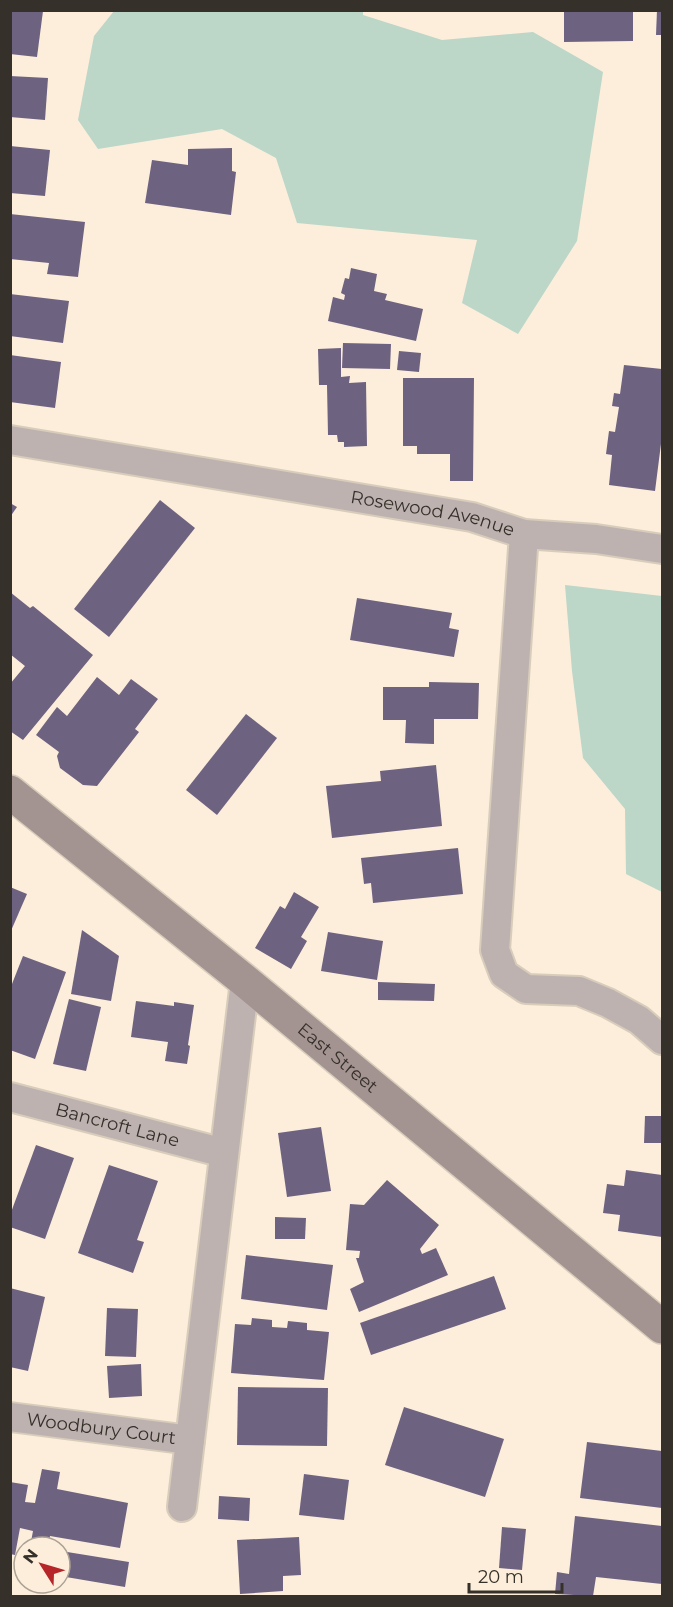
<svg xmlns="http://www.w3.org/2000/svg" width="673" height="1607" viewBox="0 0 673 1607" font-family="Montserrat,sans-serif">
<style>
.green{fill:#bcd6c8}
.building{fill:#6e6281}
.lines{fill:none;stroke-linecap:round;stroke-linejoin:round}
.street-casing{stroke:#d8ccbb;stroke-width:32}
.secondary-casing{stroke:#d8ccbb;stroke-width:36}
.street{stroke:#bdb2b0;stroke-width:28}
.secondary{stroke:#a49491;stroke-width:33}
.labels{text-anchor:middle;dominant-baseline:central;stroke-width:6;stroke-linejoin:round;paint-order:stroke}
.street-label{font-size:18px;fill:#353029;stroke:#fceedb}
</style>
<rect width="100%" height="100%" fill="#fceedb"/>
<g class="green">
<path d="M114,11h249v4l79,25 91,-8 70,40 -26,169 -59,93 -56,-31 15,-63 -180,-17 -21,-65 -54,-29 -124,20 -20,-29 16,-84z"/>
<path d="M565,585l97,11v296l-36,-18 -1,-65 -42,-51 -11,-87z"/>
</g>
<g class="building">
<path d="M10,10l33,1 -6,46 -27,-3z"/>
<path d="M564,10h69v31l-69,1z"/>
<path d="M657,10h5v25h-6z"/>
<path d="M10,76l38,2 -3,42 -35,-3z"/>
<path d="M10,146l40,4 -5,46 -35,-3z"/>
<path d="M232,148v23l4,1 -5,43 -86,-12 7,-43 36,5v-16z"/>
<path d="M10,214l75,8 -7,55 -31,-3 2,-11 -39,-4z"/>
<path d="M351,268l26,6 -3,17 13,3 -2,6 38,9 -7,32 -88,-20 5,-24 11,3 1,-5 -4,-2 4,-15 4,1z"/>
<path d="M10,294l59,7 -6,42 -53,-7z"/>
<path d="M343,343l48,1 -1,25 -48,-1z"/>
<path d="M341,348v29l9,-1 -1,7 17,-1 1,64 -23,1v-5h-6l-1,-7h-9l-1,-50h-8l-1,-36z"/>
<path d="M399,351l22,2 -2,19 -22,-2z"/>
<path d="M10,355l51,7 -6,46 -45,-6z"/>
<path d="M624,365l38,4v67l-7,55 -46,-6 3,-30 -6,-1 3,-23 6,1 4,-25 -7,-1 2,-13 6,1z"/>
<path d="M403,378h71l-1,103h-23v-27h-33v-8h-14z"/>
<path d="M160,500l35,28 -86,109 -35,-28z"/>
<path d="M10,503l7,4 -7,10z"/>
<path d="M10,592l20,16 3,-2 60,49 -70,85 -13,-9v-47l15,-18 -15,-12z"/>
<path d="M357,598l95,15 -3,15 10,2 -5,27 -104,-17z"/>
<path d="M97,677l22,18 12,-16 27,20 -23,30 4,3 -42,54 -14,-1 -23,-17 -3,-12 2,-4 -23,-17 21,-28 10,9z"/>
<path d="M429,682l50,1 -1,36h-44v25l-29,-1 1,-23h-23v-33h46z"/>
<path d="M246,714l31,24 -60,77 -31,-25z"/>
<path d="M436,765l6,61 -110,12 -6,-52 55,-5 -1,-10z"/>
<path d="M458,848l5,46 -90,9 -2,-20 -7,1 -3,-26z"/>
<path d="M10,887l17,7 -17,39z"/>
<path d="M294,892l25,15 -18,30 6,4 -16,28 -36,-21 25,-42 5,3z"/>
<path d="M82,930l37,26 -8,45 -40,-7z"/>
<path d="M328,932l55,9 -6,39 -56,-9z"/>
<path d="M23,956l43,16 -31,87 -25,-9v-61z"/>
<path d="M378,982l57,2 -1,17 -56,-1z"/>
<path d="M69,999l32,8 -15,64 -33,-7z"/>
<path d="M136,1001l38,5v-4l20,3 -6,40 2,1 -3,18 -22,-3 3,-19 -37,-5z"/>
<path d="M645,1116h17v27h-18z"/>
<path d="M321,1127l10,64 -44,6 -9,-64z"/>
<path d="M36,1145l38,13 -29,81 -35,-12v-12z"/>
<path d="M109,1165l49,16 -21,59 7,2 -11,31 -55,-20z"/>
<path d="M626,1170l36,5v62l-44,-6 2,-16 -17,-2 4,-29 17,2z"/>
<path d="M387,1180l52,45 -19,24 2,5 14,-6 12,27 -89,37 -9,-23 14,-7 -8,-24h3l1,-7 -14,-1 4,-46 14,1z"/>
<path d="M275,1217l31,1 -1,21h-30z"/>
<path d="M246,1255l87,10 -6,45 -86,-11z"/>
<path d="M494,1276l12,33 -135,46 -11,-32z"/>
<path d="M10,1288l35,9 -17,74 -18,-4z"/>
<path d="M107,1308l31,1 -2,48 -31,-1z"/>
<path d="M252,1318l20,2v7l15,1 1,-7 19,2v7l22,2 -5,48 -93,-7 4,-49 16,1z"/>
<path d="M141,1364l1,32 -33,2 -2,-32z"/>
<path d="M238,1387l90,1 -1,58 -90,-1z"/>
<path d="M404,1407l100,32 -19,58 -100,-32z"/>
<path d="M587,1442l75,9v57l-82,-10z"/>
<path d="M42,1469l18,3 -3,17 71,14 -8,45 -70,-12 -2,11h-18l3,-16 -13,-3 -5,27 -5,-1v-72l18,3 -3,17 10,1z"/>
<path d="M304,1474l45,6 -5,40 -45,-5z"/>
<path d="M219,1496l31,2 -1,23 -31,-2z"/>
<path d="M575,1516l87,10v58l-66,-7 -3,19 -38,-2 2,-22 12,2z"/>
<path d="M502,1527l24,2 -4,41 -23,-2z"/>
<path d="M299,1537l2,38 -18,1v15l-43,3 -3,-54z"/>
<path d="M61,1551l68,11 -4,25 -65,-11z"/>
</g>
<g class="lines">
<g class="street-casing">
<g id="street">
<path id="s1" d="M10,440l462,77 52,17 72,5 66,10"/>
<path d="M524,534l-29,416 9,24 22,15 53,2 29,12 31,17 23,20"/>
<path id="s2" d="M10,1097l214,56"/>
<path id="s3" d="M10,1417l180,23"/>
<path d="M182,1507l63,-526"/>
</g>
</g>
<g class="secondary-casing">
<g id="secondary">
<path id="s4" d="M10,792l235,189 417,346"/>
</g>
</g>
<use href="#street" class="street"/>
<use href="#secondary" class="secondary"/>
</g>
<g class="labels">
<g class="street-label">
<text stroke="none"><textPath href="#s1" startOffset="429">Rosewood Avenue</textPath></text>
<text stroke="none"><textPath href="#s4" startOffset="422">East Street</textPath></text>
<text stroke="none"><textPath href="#s2" startOffset="111">Bancroft Lane</textPath></text>
<text stroke="none"><textPath href="#s3" startOffset="92">Woodbury Court</textPath></text>
</g>
</g>
<rect width="673" height="1607" fill="none" stroke="#353029" stroke-width="24"/>
<g transform="translate(42 1565) rotate(307)"><circle r="28" fill="#fceedb" stroke="#aca294" stroke-width="1.5"/>
<path d="M0-4.5L10 22L0 15L-10 22Z" fill="#b62629"/>
<text y="-9" font-size="16" font-weight="bold" text-anchor="middle" fill="#353029">N</text>
</g>
<path d="M469 1583v9h93v-9" fill="none" stroke="#353029" stroke-width="3"/>
<text x="478" y="1583" font-size="18" fill="#353029" stroke="#fceedb" stroke-width="4.5" paint-order="stroke">20 m</text>
</svg>
